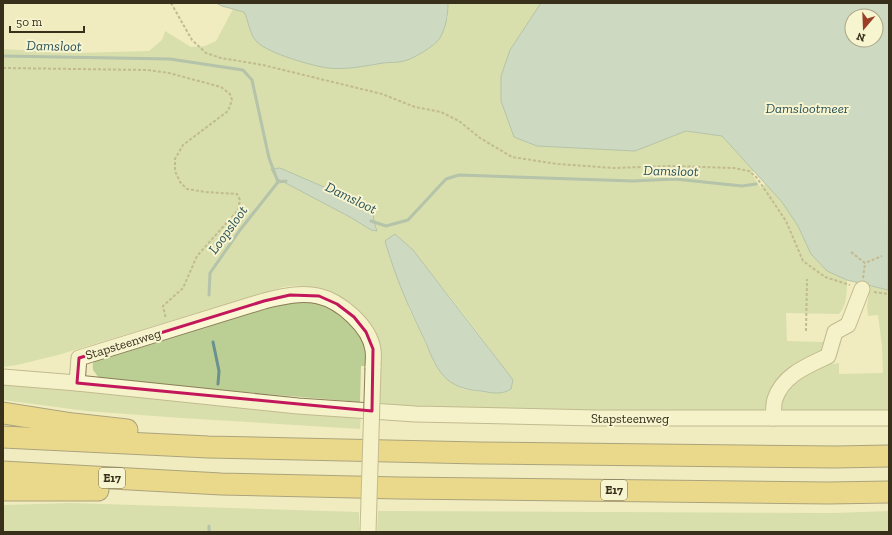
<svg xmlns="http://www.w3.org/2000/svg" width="892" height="535" viewBox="0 0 892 535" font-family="'Zilla Slab',serif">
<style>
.green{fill:#bbce94;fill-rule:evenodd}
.water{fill:#a3c2c0;stroke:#6a908f;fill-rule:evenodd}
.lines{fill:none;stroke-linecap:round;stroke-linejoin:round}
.stream{stroke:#6a908f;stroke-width:3}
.minor-casing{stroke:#8a7d57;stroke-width:17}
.highway-casing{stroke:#574a2c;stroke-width:23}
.path{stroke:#8a7d57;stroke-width:2;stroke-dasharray:3 2;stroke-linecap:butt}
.minor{stroke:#faf7d4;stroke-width:15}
.highway{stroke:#e4c24d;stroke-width:21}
.minor-bridge-casing{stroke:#8a7d57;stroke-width:17;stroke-linecap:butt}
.minor-bridge{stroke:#faf7d4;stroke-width:15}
.marked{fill:none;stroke:#c2185b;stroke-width:3;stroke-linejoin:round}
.labels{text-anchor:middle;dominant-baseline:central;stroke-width:4;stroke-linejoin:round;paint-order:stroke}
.shield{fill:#f7f4d0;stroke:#726b52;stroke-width:1}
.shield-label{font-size:12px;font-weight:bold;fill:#39301c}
.street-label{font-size:13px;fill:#39301c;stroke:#f7f4d0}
.water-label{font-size:14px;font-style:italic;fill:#2b5259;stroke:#f7f4d0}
</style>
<rect width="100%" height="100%" fill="#f0ecc0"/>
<g class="green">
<path d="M448,3h93l-31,47 27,96 98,5 51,-20 36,5 32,35 -3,2 10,15 4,-4 17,18 16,24 13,28 16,17 20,9c0,13 0,25 -8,34l-53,-1 1,28 36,1 1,5 -5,7 -51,43 -2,3v6l-3,8 -224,-2 -160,-7c-1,-16 -2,-33 -3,-49 -1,-7 0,-15 -2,-22 -1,-3 -4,-7 -6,-10 -18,-28 -53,-43 -85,-37l-225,68 -41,10 -14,2v-318l71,4 75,-2 13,-11 3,-9 26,16 14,-1 11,-5 17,-32 11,3 3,6 4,14 134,31 20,-2 16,-8 18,-14 9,-22zM280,168l44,19 49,25 1,10 -3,8 -21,-13 -74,-39 -4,-9zM395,234l18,16 52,66 48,64 -9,13h-13l-28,-4 -16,-10 -11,-14 -27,-56z"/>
<path d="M889,281v131h-107v-13l7,-16 35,-18 15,-2v11l44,-1 -1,-27 -4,-31 -10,1 -1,-10 3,-20 18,4z"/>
<path d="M287,302c11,0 21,-1 32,2 20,5 46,28 48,50 0,4 -1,8 -1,12h-5l-1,36 -245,-21 -16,-3 -6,-8c-1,-8 1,-12 9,-15z"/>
<path d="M3,384l43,5 118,8 197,18 -1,14 -179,-11 -95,-7 -83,-11z"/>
<path d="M71,503l288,9v20h-356v-27z"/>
<path d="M378,511l456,2 55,-2v21h-512z"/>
</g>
<g class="water">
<path d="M216,3h232c0,12 -2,24 -8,35 -5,8 -27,21 -36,23 -7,2 -14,1 -21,2 -18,3 -37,7 -55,5 -16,-2 -60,-15 -71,-26 -8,-8 -8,-21 -13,-30l-22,-6z"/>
<path d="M541,3h348l-1,287 -41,-10 -20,-9 -16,-17 -13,-28 -16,-24 -60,-66 -36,-5 -51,20 -98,-5 -23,-9 -13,-36v-25l9,-26zM852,16h24v24h-24z"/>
<path d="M280,168l44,19 49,25 1,10 3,9 -6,-1 -21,-13 -74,-39 -5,-9z"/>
<path d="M395,234l18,16 94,122 6,8 -2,9c-9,6 -19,4 -30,2 -12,-1 -23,-3 -33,-11 -11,-9 -17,-25 -22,-37 -17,-35 -30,-64 -41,-102z"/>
</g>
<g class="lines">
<g class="stream">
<path d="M3,56l167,3 73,11 9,10 17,78 9,24 8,-1"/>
<path d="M371,221l15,5 22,-6 38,-41 13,-4 174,6 42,-2 67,7 14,-2"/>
<path d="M209,295l1,-22 30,-43 38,-48"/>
<path d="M213,342l6,29 -1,13"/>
<path d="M209,526v6"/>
</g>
<g class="minor-casing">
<g id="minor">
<path d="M3,377l74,6 221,23 117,8 182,4h292"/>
<path d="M77,383l2,-25 185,-57c17,-4 36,-9 54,-5 23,5 52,31 55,54 1,6 0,12 0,18"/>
<path d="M773,418c1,-6 0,-13 2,-19 8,-24 32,-33 53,-43l7,-24 13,-7 14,-36"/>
</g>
</g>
<g class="highway-casing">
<g id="highway">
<path d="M3,413l70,11 54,6"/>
<path d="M3,437l205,10 271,6 356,4 54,-1"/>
<path d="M3,472l218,12 178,4 429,5 61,-1"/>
<path d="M3,490h95"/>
</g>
</g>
<g class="path">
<path d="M171,3l21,37 14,13 15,5 42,7 119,29 33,13 26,5 18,9 21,17 32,19 46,7 56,4 57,-2 63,2 15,3 8,7 29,43 17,40 22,16 25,8"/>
<path d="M3,68l145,2 21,3 52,14 9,7 2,6 -4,11 -45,34 -8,14v12l5,11 7,7 19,3 31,2 3,6 -2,10 -41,46 -14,32 -20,18 3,13"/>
<path d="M851,252l14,11 17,-7"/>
<path d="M863,278l2,-15"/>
<path d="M874,292l15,2"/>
<path d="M806,331l1,-52"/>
</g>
<use href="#minor" class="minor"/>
<use href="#highway" class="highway"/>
<g class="minor-bridge-casing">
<path id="minor-bridge" d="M368,532l5,-164"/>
</g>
<use href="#minor-bridge" class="minor-bridge"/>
</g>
<path d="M0 0H892V535H0ZM290,295l29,1 18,8 17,13 12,15 7,17 -1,62 -295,-28 2,-25 185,-57z" fill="#f0ecc0" fill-opacity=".55" fill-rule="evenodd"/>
<path class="marked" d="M290,295l29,1 18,8 17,13 12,15 7,17 -1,62 -295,-28 2,-25 185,-57z"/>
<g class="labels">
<g class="shield">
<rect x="99" y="468" width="26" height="20" rx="3"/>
<rect x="601" y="480" width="26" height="20" rx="3"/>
</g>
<g class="shield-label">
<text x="112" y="478">E17</text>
<text x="614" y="490">E17</text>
</g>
<g class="street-label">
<text transform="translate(123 344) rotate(-17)">Stapsteenweg</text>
<text x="630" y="418">Stapsteenweg</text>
</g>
<g class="water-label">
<text transform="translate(54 46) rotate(1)">Damsloot</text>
<text x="807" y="108">Damslootmeer</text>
<text transform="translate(671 171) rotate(1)">Damsloot</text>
<text transform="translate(351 198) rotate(26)">Damsloot</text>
<text transform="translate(228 230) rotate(-54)">Loopsloot</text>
</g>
</g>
<rect width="892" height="535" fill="none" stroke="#39301c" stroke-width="8"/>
<g transform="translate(864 28) rotate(199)"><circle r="19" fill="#f7f4d0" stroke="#aba688"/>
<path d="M0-3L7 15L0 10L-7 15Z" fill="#9c3e25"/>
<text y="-6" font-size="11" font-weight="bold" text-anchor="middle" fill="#39301c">N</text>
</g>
<path d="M10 26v6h74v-6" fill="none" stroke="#39301c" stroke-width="2"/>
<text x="16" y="26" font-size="12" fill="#39301c" stroke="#f7f4d0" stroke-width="3" paint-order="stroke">50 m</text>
</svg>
